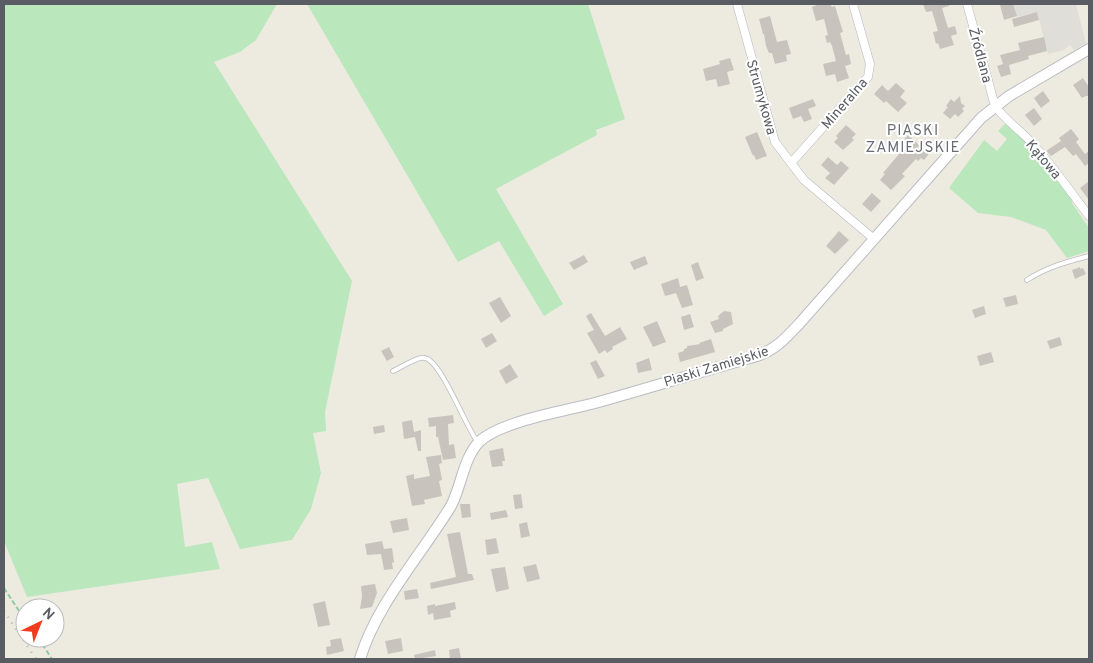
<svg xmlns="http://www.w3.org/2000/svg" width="1093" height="663" font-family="Overpass,sans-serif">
<rect width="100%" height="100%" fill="#edebe0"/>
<!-- industrial -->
<path fill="#e0ded8" d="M 1013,4 L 1076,4 L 1086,43 L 1074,50 L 1070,45 L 1064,50 L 1048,54 L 1037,12 L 1017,17 Z"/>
<!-- green -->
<g fill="#bae7bc">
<path d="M 4,4 L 277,4 L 256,40 L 240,52 L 214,62 L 352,281 L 325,412 L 326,431 L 313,433 L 321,473 L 311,509 L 292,540 L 240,549 L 208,478 L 177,484 L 185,547 L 212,542 L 220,569 L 27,597 L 4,541 Z"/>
<path d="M 307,4 L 588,4 L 625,119 L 596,130 L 597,135 L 496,189 L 563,304 L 544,316 L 499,241 L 458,262 Z"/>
<path d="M 1006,123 L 1028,143 L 1073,198 L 1072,203 L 1089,228 L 1089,251 L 1067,258 L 1046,230 L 1011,217 L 978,213 L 949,188 L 984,140 L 997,151 L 1007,139 L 998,131 Z"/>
</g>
<!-- building -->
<g fill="#c8c4bd">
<path d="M 817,4 L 830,4 L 832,7 L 835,6 L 843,32 L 840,33 L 846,55 L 849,54 L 851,64 L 845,66 L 849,78 L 837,82 L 835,74 L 826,76 L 823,64 L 836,61 L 832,46 L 830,42 L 827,43 L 825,36 L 828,35 L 824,19 L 816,21 L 812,7 L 817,5 Z"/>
<path d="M 923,4 L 949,4 L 949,6 L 942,8 L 948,28 L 955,26 L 957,34 L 951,36 L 954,45 L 940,49 L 938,43 L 936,44 L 933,32 L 938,31 L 932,11 L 926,12 Z"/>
<path d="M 1004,4 L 1013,4 L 1017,16 L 1004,20 L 1000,5 Z"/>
<path d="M 1037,12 L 1039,20 L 1014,27 L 1012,19 Z"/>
<path d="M 770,16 L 777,42 L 787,40 L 791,54 L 786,55 L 787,61 L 775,64 L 772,53 L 769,53 L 766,46 L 764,34 L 763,34 L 759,19 Z"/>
<path d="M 1044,37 L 1047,51 L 1028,56 L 1029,59 L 1009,65 L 1011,74 L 1001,77 L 997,66 L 1003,64 L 1000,55 L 1020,50 L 1018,43 Z"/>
<path d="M 730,58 L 734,70 L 727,72 L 730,84 L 718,87 L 716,79 L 706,81 L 703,69 L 720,64 L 719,61 Z"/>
<path d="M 1083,78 L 1089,87 L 1089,96 L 1086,96 L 1082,98 L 1073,85 Z"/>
<path d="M 896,83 L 905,91 L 900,97 L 907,103 L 898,112 L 886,101 L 884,103 L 874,94 L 882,85 L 888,91 Z"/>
<path d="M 1043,91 L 1050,101 L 1041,108 L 1034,98 Z"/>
<path d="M 960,96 L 961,103 L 965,106 L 962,109 L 964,111 L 958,117 L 955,114 L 950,119 L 943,113 L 948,107 L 946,106 L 951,99 L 954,102 Z"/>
<path d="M 813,99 L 816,106 L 808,109 L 812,119 L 804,122 L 801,116 L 793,119 L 789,108 Z"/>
<path d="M 1034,108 L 1042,119 L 1034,126 L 1025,115 Z"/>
<path d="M 846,125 L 856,134 L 852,138 L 854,140 L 843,150 L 834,142 L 838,138 L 836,136 Z"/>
<path d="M 1071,129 L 1079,139 L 1076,142 L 1085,154 L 1089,151 L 1089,163 L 1085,166 L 1076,154 L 1073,156 L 1065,147 L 1051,156 L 1046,151 L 1061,141 L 1059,138 Z"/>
<path d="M 757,132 L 767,156 L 756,160 L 754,155 L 753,156 L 745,137 Z"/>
<path d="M 908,135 L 929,154 L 924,160 L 921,158 L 918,161 L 916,159 L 902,174 L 905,176 L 891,190 L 880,180 L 885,174 L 883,173 L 904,148 L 900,144 Z"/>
<path d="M 828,157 L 837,165 L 841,161 L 849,168 L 834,185 L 825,178 L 830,173 L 821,165 Z"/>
<path d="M 1089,181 L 1089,200 L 1080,188 Z"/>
<path d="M 872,193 L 881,201 L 871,212 L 862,204 Z"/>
<path d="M 839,231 L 849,240 L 835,254 L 826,246 Z"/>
<path d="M 584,255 L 588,262 L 574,270 L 569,263 Z"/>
<path d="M 645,256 L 648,264 L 634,270 L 630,262 Z"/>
<path d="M 698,262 L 704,278 L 696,281 L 691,265 Z"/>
<path d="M 1080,267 L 1080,269 L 1083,268 L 1086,274 L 1075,279 L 1072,270 Z"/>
<path d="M 678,278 L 680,287 L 687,285 L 693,305 L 682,308 L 676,293 L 665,296 L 661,284 Z"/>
<path d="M 1016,295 L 1018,304 L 1006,307 L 1003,298 Z"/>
<path d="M 500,297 L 511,316 L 501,323 L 489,303 Z"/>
<path d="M 984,306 L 986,314 L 975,318 L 972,310 Z"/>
<path d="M 724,311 L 731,312 L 733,324 L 723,329 L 723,331 L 715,333 L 710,322 L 719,319 L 718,316 Z"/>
<path d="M 591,313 L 605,336 L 620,327 L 627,339 L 612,347 L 613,349 L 607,353 L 605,350 L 599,354 L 587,333 L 594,330 L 586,316 Z"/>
<path d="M 690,314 L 694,327 L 684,330 L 681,317 Z"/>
<path d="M 657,321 L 666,342 L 653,347 L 643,327 Z"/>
<path d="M 492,333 L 497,341 L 486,348 L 481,339 Z"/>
<path d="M 1060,337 L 1062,345 L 1050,349 L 1047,341 Z"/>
<path d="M 711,339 L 715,352 L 680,362 L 678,353 L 684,351 L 684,349 L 687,348 L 687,346 L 700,344 L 699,343 Z"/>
<path d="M 389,347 L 394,357 L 387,361 L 381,351 Z"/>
<path d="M 991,352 L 994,362 L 980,366 L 977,356 Z"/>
<path d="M 649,358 L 652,370 L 638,373 L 636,363 Z"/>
<path d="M 596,360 L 605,376 L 598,379 L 590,363 Z"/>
<path d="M 510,364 L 518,377 L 506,384 L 499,371 Z"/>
<path d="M 453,415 L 454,423 L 448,424 L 449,445 L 454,444 L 456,458 L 443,460 L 438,437 L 436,437 L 436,426 L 429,427 L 428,418 Z"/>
<path d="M 412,420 L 414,432 L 421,430 L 421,451 L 418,451 L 415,437 L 404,439 L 402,422 Z"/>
<path d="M 384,425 L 385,432 L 374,434 L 373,427 Z"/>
<path d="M 503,448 L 505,461 L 502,461 L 503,466 L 492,467 L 489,451 Z"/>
<path d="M 441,455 L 442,463 L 439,464 L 442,480 L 439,481 L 442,496 L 424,500 L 425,504 L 412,506 L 406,476 L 414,474 L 414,479 L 430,476 L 426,457 Z"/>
<path d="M 521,494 L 523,508 L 515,509 L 513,495 Z"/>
<path d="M 460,504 L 470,504 L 471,517 L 462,518 Z"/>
<path d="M 506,510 L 508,517 L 491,520 L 490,513 Z"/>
<path d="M 407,518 L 409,530 L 393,533 L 390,521 Z"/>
<path d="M 527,522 L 530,536 L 521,538 L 519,524 Z"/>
<path d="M 460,532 L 468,574 L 472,574 L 474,580 L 431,589 L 430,583 L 456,577 L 447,534 Z"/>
<path d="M 496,538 L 499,553 L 487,555 L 485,540 Z"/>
<path d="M 382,541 L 384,549 L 392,548 L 394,562 L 392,563 L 393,569 L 384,570 L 381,554 L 367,555 L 365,544 Z"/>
<path d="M 536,564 L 540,579 L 527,582 L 523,567 Z"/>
<path d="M 505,567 L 509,589 L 496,592 L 491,569 Z"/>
<path d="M 375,584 L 377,593 L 372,607 L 360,609 L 362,596 L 361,586 Z"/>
<path d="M 417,589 L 419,598 L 405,600 L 404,591 Z"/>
<path d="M 325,601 L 330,625 L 318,627 L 313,604 Z"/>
<path d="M 455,602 L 456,609 L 450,611 L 451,617 L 434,620 L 433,613 L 428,615 L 427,606 L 435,604 L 435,606 Z"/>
<path d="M 341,638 L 344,651 L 327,655 L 326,647 L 331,646 L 330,640 Z"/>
<path d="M 401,638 L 403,651 L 388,654 L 385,641 Z"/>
<path d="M 459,648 L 461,659 L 450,659 L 449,650 Z"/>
<path d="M 435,650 L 436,656 L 415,659 L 414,655 Z"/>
</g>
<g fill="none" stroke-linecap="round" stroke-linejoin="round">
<defs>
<g id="lane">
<path d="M 1027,280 C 1047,267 1066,262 1089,256"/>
<path d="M 393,371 C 400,368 418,356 425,358 C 441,361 465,425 477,441"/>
</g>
<g id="street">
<path d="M 737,4 L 775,142 L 804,180 L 874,239"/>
<path d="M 967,4 L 995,106 C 1005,120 1019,129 1031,142 C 1052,165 1070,191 1089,216"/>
<path d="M 791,163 L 868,77 L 870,64 L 853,4"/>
</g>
<path id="secondary" d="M 360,659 C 376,605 421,555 451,506 C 462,485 463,458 480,441 C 502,421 565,411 595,403 C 649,388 703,371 757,356 C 775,350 786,338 799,324 L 981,118 L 1009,96 L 1089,49"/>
</defs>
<!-- lane casing -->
<use href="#lane" stroke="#b8bac0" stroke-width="5.5"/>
<!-- street casing -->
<use href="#street" stroke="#b8bac0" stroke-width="9"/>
<!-- secondary casing -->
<use href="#secondary" stroke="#b9bcc3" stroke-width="12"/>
<!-- path -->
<g stroke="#93c8a4" stroke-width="2" stroke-dasharray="5 2.5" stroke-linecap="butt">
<path d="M 4,588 L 25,620"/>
<path d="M 38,638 L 52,659"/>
</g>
<!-- lane -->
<use href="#lane" stroke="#fff" stroke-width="4"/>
<!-- street -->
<use href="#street" stroke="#fff" stroke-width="8"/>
<!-- secondary -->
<use href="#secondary" stroke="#fff" stroke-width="10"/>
<!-- rail -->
<path stroke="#b4b5b5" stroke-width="2.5" stroke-dasharray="1 6" stroke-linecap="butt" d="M 4,611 L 36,659"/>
</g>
<g text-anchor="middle" stroke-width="4" stroke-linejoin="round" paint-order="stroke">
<!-- street labels -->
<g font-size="14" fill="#595c62" stroke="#fff">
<text transform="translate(981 55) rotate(75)" y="5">Źródlana</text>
<text transform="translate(762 97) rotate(74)" y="5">Strumykowa</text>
<text transform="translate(844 103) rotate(-49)" y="5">Mineralna</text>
<text transform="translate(1044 159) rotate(50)" y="5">Kątowa</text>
<text transform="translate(716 366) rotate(-17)" y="5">Piaski Zamiejskie</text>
</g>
<!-- neighbourhood labels -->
<g font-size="15" letter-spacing="1" fill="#6a6e74" stroke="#fff">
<text x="913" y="135">PIASKI<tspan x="913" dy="17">ZAMIEJSKIE</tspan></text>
</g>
</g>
<!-- border -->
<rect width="1093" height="663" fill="none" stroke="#595c62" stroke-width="10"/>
<!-- north arrow -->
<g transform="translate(40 623) rotate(43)"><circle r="24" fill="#ffffff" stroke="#bdbec0"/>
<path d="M0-4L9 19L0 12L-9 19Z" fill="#f33b20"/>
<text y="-8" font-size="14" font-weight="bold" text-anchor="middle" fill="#595c62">N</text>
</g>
</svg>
